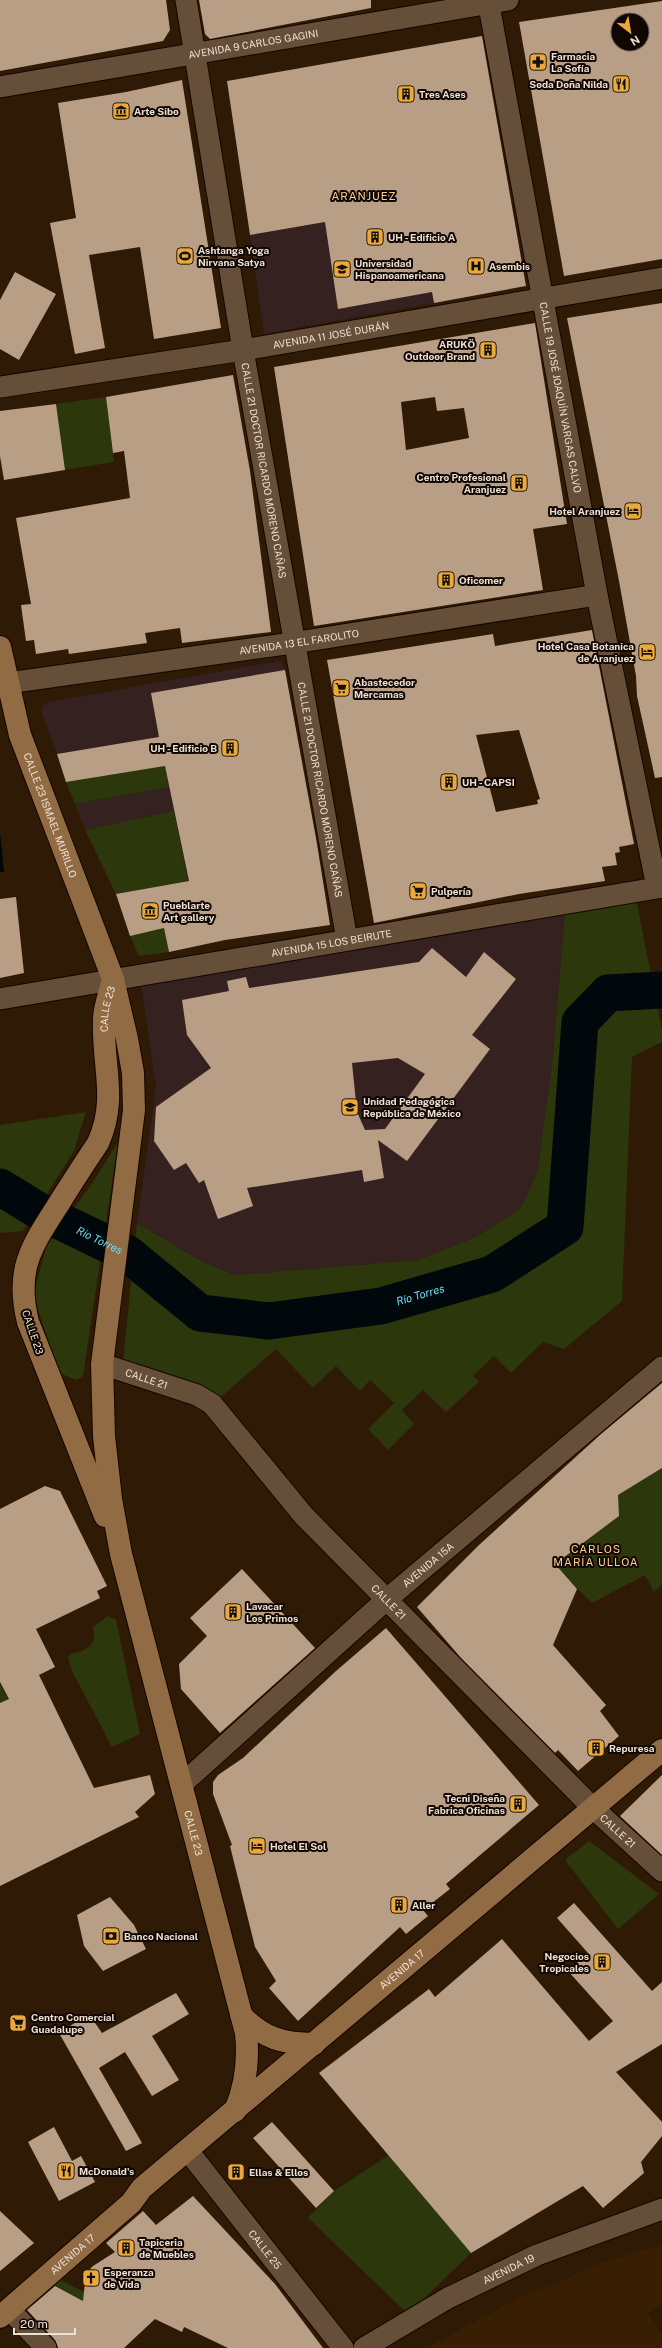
<svg xmlns="http://www.w3.org/2000/svg" width="662" height="2348" font-family="'Public Sans',sans-serif">
<rect width="100%" height="100%" fill="#2f1a05"/>
<!-- built -->
<path fill="#381e02" d="M 662,2245 L 662,2304 L 648,2313 L 662,2335 L 662,2348 L 426,2348 L 517,2299 L 604,2262 Z"/>
<!-- education -->
<g fill="#342120">
<path d="M 415,174 L 434,303 L 264,334 L 250,235 L 334,221 Z"/>
<path d="M 279,661 L 282,662 L 285,670 L 301,759 L 235,816 L 177,828 L 174,811 L 85,830 L 75,804 L 169,787 L 159,738 L 57,754 L 41,710 L 42,706 L 49,702 Z"/>
<path d="M 565,913 L 552,1066 L 537,1173 L 520,1209 L 476,1237 L 418,1260 L 235,1275 L 201,1261 L 137,1223 L 156,1087 L 141,984 Z"/>
</g>
<!-- green -->
<g fill="#2c370c">
<path d="M 106,397 L 114,462 L 65,470 L 56,404 Z"/>
<path d="M 165,766 L 169,787 L 75,804 L 66,782 Z"/>
<path d="M 174,811 L 188,881 L 116,894 L 85,830 Z"/>
<path d="M 636,899 L 662,1030 L 662,1042 L 632,1057 L 622,1301 L 564,1349 L 543,1342 L 511,1373 L 494,1356 L 473,1376 L 479,1382 L 446,1412 L 423,1390 L 402,1410 L 414,1424 L 388,1450 L 368,1429 L 394,1403 L 370,1380 L 360,1391 L 336,1366 L 313,1388 L 276,1349 L 222,1396 L 130,1367 L 123,1361 L 137,1223 L 201,1261 L 235,1275 L 418,1260 L 476,1237 L 520,1209 L 537,1173 L 552,1066 L 565,913 Z"/>
<path d="M 164,928 L 169,952 L 139,956 L 130,936 Z"/>
<path d="M 86,1112 L 74,1151 L 23,1231 L 0,1233 L 0,1125 Z"/>
<path d="M 118,1142 L 83,1376 L 77,1380 L 59,1373 L 33,1295 L 47,1245 L 93,1182 Z"/>
<path d="M 662,1468 L 662,1584 L 654,1592 L 645,1575 L 592,1603 L 553,1565 L 618,1495 Z"/>
<path d="M 108,1616 L 116,1620 L 140,1734 L 112,1747 L 73,1673 L 68,1658 L 70,1654 C 86,1651 98,1645 93,1627 Z"/>
<path d="M 0,1684 L 8,1699 L 0,1703 Z"/>
<path d="M 589,1841 L 659,1894 L 618,1929 L 565,1860 Z"/>
<path d="M 389,2155 L 471,2253 L 408,2314 L 308,2218 L 334,2191 Z"/>
<path d="M 59,2279 L 133,2317 L 123,2322 L 52,2284 Z"/>
</g>
<!-- water -->
<path fill="#00080b" d="M 0,832 L 4,872 L 0,872 Z"/>
<g fill="none" stroke-linecap="round" stroke-linejoin="round">
<!-- river -->
<path stroke="#00080b" stroke-width="37" id="s1" d="M 0,1187 L 39,1211 L 128,1254 L 200,1313 L 269,1321 L 381,1306 L 492,1274 L 565,1227 L 580,1022 L 608,993 L 662,990"/>
</g>
<!-- building -->
<g fill="#b99e86" fill-rule="evenodd">
<path d="M 0,0 L 166,0 L 170,30 L 163,41 L 0,71 Z"/>
<path d="M 199,0 L 371,0 L 371,8 L 210,39 L 205,34 Z"/>
<path d="M 662,1 L 662,259 L 564,276 L 519,22 ZM 618,20 L 642,20 L 642,44 L 618,44 Z"/>
<path d="M 482,36 L 526,286 L 434,303 L 432,292 L 338,309 L 325,222 L 250,235 L 227,81 Z"/>
<path d="M 182,80 L 221,328 L 154,339 L 140,247 L 89,255 L 105,348 L 75,354 L 50,223 L 76,218 L 58,103 L 126,92 Z"/>
<path d="M 15,272 L 56,294 L 19,360 L 0,349 L 0,300 Z"/>
<path d="M 662,303 L 662,777 L 655,778 L 637,696 L 636,676 L 619,581 L 567,318 Z"/>
<path d="M 535,323 L 567,524 L 533,529 L 543,590 L 314,626 L 274,367 ZM 435,397 L 437,411 L 464,408 L 469,438 L 406,450 L 401,402 Z"/>
<path d="M 233,375 L 250,471 L 271,632 L 182,643 L 180,628 L 145,633 L 147,643 L 69,654 L 68,649 L 36,654 L 34,640 L 26,641 L 21,605 L 31,604 L 16,518 L 130,498 L 124,451 L 113,453 L 106,397 Z"/>
<path d="M 56,404 L 65,470 L 4,480 L 0,456 L 0,411 Z"/>
<path d="M 592,630 L 634,844 L 619,847 L 620,852 L 615,853 L 617,865 L 602,867 L 605,881 L 519,894 L 374,923 L 327,660 L 493,634 L 495,646 ZM 519,730 L 540,799 L 537,800 L 538,804 L 496,812 L 476,735 Z"/>
<path d="M 285,670 L 316,838 L 330,925 L 225,940 L 169,952 L 164,928 L 130,936 L 116,894 L 189,881 L 165,766 L 66,782 L 57,754 L 159,737 L 151,693 Z"/>
<path d="M 16,897 L 24,973 L 0,978 L 0,899 Z"/>
<path d="M 432,948 L 466,977 L 484,952 L 516,979 L 472,1035 L 490,1049 L 407,1161 L 378,1140 L 384,1178 L 364,1182 L 362,1170 L 247,1188 L 253,1206 L 218,1219 L 204,1180 L 199,1183 L 186,1163 L 174,1170 L 154,1141 L 156,1107 L 211,1068 L 187,1035 L 182,1000 L 229,991 L 227,981 L 246,977 L 249,988 L 419,962 ZM 398,1058 L 425,1074 L 385,1129 L 365,1130 L 357,1112 L 352,1063 Z"/>
<path d="M 662,1383 L 662,1468 L 618,1495 L 619,1516 L 555,1564 L 577,1589 L 553,1645 L 606,1705 L 600,1711 L 619,1736 L 578,1771 L 558,1750 L 555,1753 L 461,1658 L 417,1607 L 479,1545 L 601,1434 Z"/>
<path d="M 45,1486 L 60,1491 L 107,1586 L 97,1591 L 100,1598 L 36,1629 L 55,1667 L 39,1675 L 94,1788 L 150,1775 L 155,1794 L 135,1812 L 139,1817 L 0,1886 L 0,1703 L 9,1699 L 0,1682 L 0,1509 Z"/>
<path d="M 242,1569 L 315,1648 L 220,1733 L 181,1689 L 179,1664 L 207,1636 L 190,1618 Z"/>
<path d="M 386,1628 L 539,1805 L 446,1884 L 450,1889 L 423,1910 L 428,1916 L 406,1934 L 400,1927 L 298,2021 L 269,1988 L 276,1981 L 255,1947 L 230,1846 L 232,1845 L 213,1794 L 213,1782 L 218,1775 L 243,1758 L 336,1671 Z"/>
<path d="M 662,1775 L 662,1855 L 620,1816 Z"/>
<path d="M 110,1897 L 134,1925 L 146,1949 L 103,1971 L 84,1946 L 77,1915 Z"/>
<path d="M 574,1903 L 652,1991 L 662,1982 L 662,2044 L 616,2072 L 662,2122 L 662,2136 L 641,2162 L 644,2173 L 603,2208 L 583,2186 L 471,2253 L 319,2073 L 429,1989 L 435,1997 L 502,1939 L 589,2041 L 613,2021 L 568,1971 L 588,1953 L 557,1918 Z"/>
<path d="M 176,1993 L 189,2014 L 152,2036 L 179,2080 L 152,2096 L 125,2052 L 99,2068 L 142,2143 L 126,2151 L 59,2033 L 89,2014 L 102,2033 Z"/>
<path d="M 272,2122 L 334,2191 L 316,2208 L 253,2138 Z"/>
<path d="M 54,2127 L 72,2161 L 81,2156 L 95,2182 L 59,2201 L 28,2142 Z"/>
<path d="M 193,2196 L 275,2284 L 323,2348 L 228,2348 L 184,2327 L 182,2332 L 155,2319 L 124,2348 L 58,2348 L 55,2340 L 27,2310 L 55,2286 L 83,2301 L 86,2273 L 93,2266 L 115,2252 L 106,2243 L 143,2211 L 156,2225 Z"/>
<path d="M 0,2211 L 34,2243 L 0,2271 Z"/>
</g>
<g fill="none" stroke-linecap="round" stroke-linejoin="round">
<defs>
<g id="minor">
<path id="s2" d="M 186,0 L 243,350 L 347,940"/>
<path id="s3" d="M 488,0 L 597,595 L 657,887"/>
<path id="s4" d="M 0,87 L 508,0"/>
<path id="s5" d="M 0,387 L 243,350 L 662,278"/>
<path id="s6" d="M 0,684 L 293,643 L 597,595"/>
<path id="s7" d="M 0,999 L 662,887"/>
<path id="s8" d="M 102,1364 L 197,1395 L 212,1404 L 304,1516 L 593,1808 L 662,1871"/>
<path id="s9" d="M 181,1785 L 386,1600 L 662,1367"/>
<path id="s10" d="M 188,2151 L 343,2348"/>
<path d="M 9,2309 L 46,2348"/>
<path id="s11" d="M 364,2348 L 448,2298 L 537,2255 L 662,2209"/>
</g>
<g id="major">
<path id="s12" d="M 0,647 L 20,735 L 113,979 L 127,1039 L 133,1073 L 134,1110 L 102,1364 L 104,1436 L 111,1499 L 121,1554 L 246,2033 C 249,2061 246,2085 235,2111"/>
<path id="s13" d="M 105,1516 L 28,1322 C 15,1270 31,1247 58,1205 C 71,1184 84,1164 98,1143 C 118,1099 102,1065 104,1019 C 104,1008 109,995 112,984"/>
<path d="M 241,2015 C 262,2038 284,2044 314,2044"/>
<path id="s14" d="M 0,2317 L 131,2203 L 142,2188 L 662,1750"/>
</g>
</defs>
<!-- minor casing -->
<use href="#minor" stroke="#160500" stroke-width="23"/>
<!-- major casing -->
<use href="#major" stroke="#160500" stroke-width="24"/>
<!-- minor -->
<use href="#minor" stroke="#664f39" stroke-width="21"/>
<!-- major -->
<use href="#major" stroke="#916b43" stroke-width="22"/>
</g>
<!-- icons -->
<defs>
<symbol id="pharmacy-square" viewBox="-11 -11 22 22"><rect x="-9" y="-9" width="18" height="18" rx="4" fill="#eda83b" stroke="#100702"/><path d="M-2-6h4v4h4v4h-4v4h-4v-4h-4v-4h4Z" fill="#111"/></symbol>
<symbol id="restaurant-square" viewBox="-11 -11 22 22"><rect x="-9" y="-9" width="18" height="18" rx="4" fill="#eda83b" stroke="#100702"/><path d="M-5-6h1v4h1v-4h1v4h1v-4h1v5L-1.5 .5V6h-2V.5L-5-1ZM5-6V6H3V1.5H1.5Q1.5-4 5-6Z" fill="#111"/></symbol>
<symbol id="building-square" viewBox="-11 -11 22 22"><rect x="-9" y="-9" width="18" height="18" rx="4" fill="#eda83b" stroke="#100702"/><path d="M-4-6H4V6H1V3H-1V6H-4ZM-2.5-4.3h1.7v1.8h-1.7ZM.8-4.3h1.7v1.8H.8ZM-2.5-1h1.7V.8h-1.7ZM.8-1h1.7V.8H.8Z" fill="#111"/></symbol>
<symbol id="museum-square" viewBox="-11 -11 22 22"><rect x="-9" y="-9" width="18" height="18" rx="4" fill="#eda83b" stroke="#100702"/><path d="M0-6L6-3V-2H-6V-3ZM-5-1h2V3h-2ZM-1-1h2V3h-2ZM3-1h2V3H3ZM-6 4H6V6H-6Z" fill="#111"/></symbol>
<symbol id="stadium-square" viewBox="-11 -11 22 22"><rect x="-9" y="-9" width="18" height="18" rx="4" fill="#eda83b" stroke="#100702"/><path d="M0-5a6.5 5 0 1 0 0 10a6.5 5 0 1 0 0-10ZM-3.5-1.8h7v3.6h-7Z" fill="#111"/></symbol>
<symbol id="hospital-square" viewBox="-11 -11 22 22"><rect x="-9" y="-9" width="18" height="18" rx="4" fill="#eda83b" stroke="#100702"/><path d="M-5-5h3v3.5h4V-5h3V5h-3V1.5h-4V5h-3Z" fill="#111"/></symbol>
<symbol id="university-square" viewBox="-11 -11 22 22"><rect x="-9" y="-9" width="18" height="18" rx="4" fill="#eda83b" stroke="#100702"/><path d="M0-5L7-2L0 1L-7-2ZM-4 1L0 2.5L4 1V4Q0 6-4 4Z" fill="#111"/></symbol>
<symbol id="hotel-square" viewBox="-11 -11 22 22"><rect x="-9" y="-9" width="18" height="18" rx="4" fill="#eda83b" stroke="#100702"/><path d="M-6-4.5h1.5V1H6V5H4.5V3h-9V5H-6ZM-4 0a1.8 1.8 0 1 1 3.6 0ZM.5 0V-2.5h3Q6-2.5 6 0Z" fill="#111"/></symbol>
<symbol id="supermarket-square" viewBox="-11 -11 22 22"><rect x="-9" y="-9" width="18" height="18" rx="4" fill="#eda83b" stroke="#100702"/><path d="M-6-5.5h2.5l.6 2H6L4.5 2H-2.5L-4.4-4H-6ZM-1.5 3.2a1.3 1.3 0 1 0 .1 0ZM3 3.2a1.3 1.3 0 1 0 .1 0Z" fill="#111"/></symbol>
<symbol id="school-square" viewBox="-11 -11 22 22"><rect x="-9" y="-9" width="18" height="18" rx="4" fill="#eda83b" stroke="#100702"/><path d="M0-5L7-2L0 1L-7-2ZM-4 1L0 2.5L4 1V4Q0 6-4 4Z" fill="#111"/></symbol>
<symbol id="bank-square" viewBox="-11 -11 22 22"><rect x="-9" y="-9" width="18" height="18" rx="4" fill="#eda83b" stroke="#100702"/><path d="M-6-4H6V4H-6ZM0-2.3a2.3 2.3 0 1 0 0 4.6a2.3 2.3 0 1 0 0-4.6Z" fill="#111"/></symbol>
<symbol id="church-square" viewBox="-11 -11 22 22"><rect x="-9" y="-9" width="18" height="18" rx="4" fill="#eda83b" stroke="#100702"/><path d="M-1.2-6h2.4v3.5h3.3v2.4h-3.3V6h-2.4V-.1h-3.3v-2.4h3.3Z" fill="#111"/></symbol>
</defs>
<g fill-rule="evenodd">
<use href="#pharmacy-square" x="528" y="52" width="20" height="20"/>
<use href="#restaurant-square" x="611" y="74" width="20" height="20"/>
<use href="#building-square" x="396" y="84" width="20" height="20"/>
<use href="#museum-square" x="111" y="101" width="20" height="20"/>
<use href="#building-square" x="365" y="227" width="20" height="20"/>
<use href="#stadium-square" x="175" y="246" width="20" height="20"/>
<use href="#hospital-square" x="466" y="256" width="20" height="20"/>
<use href="#university-square" x="332" y="259" width="20" height="20"/>
<use href="#building-square" x="478" y="340" width="20" height="20"/>
<use href="#building-square" x="509" y="473" width="20" height="20"/>
<use href="#hotel-square" x="623" y="501" width="20" height="20"/>
<use href="#building-square" x="436" y="570" width="20" height="20"/>
<use href="#hotel-square" x="637" y="642" width="20" height="20"/>
<use href="#supermarket-square" x="331" y="678" width="20" height="20"/>
<use href="#building-square" x="220" y="738" width="20" height="20"/>
<use href="#building-square" x="439" y="772" width="20" height="20"/>
<use href="#supermarket-square" x="408" y="881" width="20" height="20"/>
<use href="#museum-square" x="140" y="901" width="20" height="20"/>
<use href="#school-square" x="340" y="1097" width="20" height="20"/>
<use href="#building-square" x="223" y="1602" width="20" height="20"/>
<use href="#building-square" x="586" y="1738" width="20" height="20"/>
<use href="#building-square" x="508" y="1794" width="20" height="20"/>
<use href="#hotel-square" x="247" y="1836" width="20" height="20"/>
<use href="#building-square" x="389" y="1895" width="20" height="20"/>
<use href="#bank-square" x="101" y="1926" width="20" height="20"/>
<use href="#building-square" x="592" y="1952" width="20" height="20"/>
<use href="#supermarket-square" x="8" y="2013" width="20" height="20"/>
<use href="#restaurant-square" x="56" y="2161" width="20" height="20"/>
<use href="#building-square" x="226" y="2162" width="20" height="20"/>
<use href="#building-square" x="116" y="2238" width="20" height="20"/>
<use href="#church-square" x="81" y="2268" width="20" height="20"/>
</g>
<g text-anchor="middle" stroke-width="4" stroke-linejoin="round" paint-order="stroke">
<!-- street labels -->
<g font-size="10" fill="#eee0d3" stroke="#100702">
<text dy="4" stroke="none"><textPath href="#s4" startOffset="257">AVENIDA 9 CARLOS GAGINI</textPath></text>
<text dy="4" stroke="none"><textPath href="#s5" startOffset="335">AVENIDA 11 JOSÉ DURÁN</textPath></text>
<text dy="4" stroke="none"><textPath href="#s3" startOffset="404">CALLE 19 JOSÉ JOAQUÍN VARGAS CALVO</textPath></text>
<text dy="4" stroke="none"><textPath href="#s2" startOffset="477">CALLE 21 DOCTOR RICARDO MORENO CAÑAS</textPath></text>
<text dy="4" stroke="none"><textPath href="#s6" startOffset="302">AVENIDA 13 EL FAROLITO</textPath></text>
<text dy="4" stroke="none"><textPath href="#s2" startOffset="801">CALLE 21 DOCTOR RICARDO MORENO CAÑAS</textPath></text>
<text dy="4" stroke="none"><textPath href="#s12" startOffset="176">CALLE 23 ISMAEL MURILLO</textPath></text>
<text dy="4" stroke="none"><textPath href="#s7" startOffset="336">AVENIDA 15 LOS BEIRUTE</textPath></text>
<text dy="4" stroke="none"><textPath href="#s13" startOffset="544">CALLE 23</textPath></text>
<text transform="translate(33 1332) rotate(71)" y="4">CALLE 23</text>
<text dy="4" stroke="none"><textPath href="#s8" startOffset="47">CALLE 21</textPath></text>
<text dy="4" stroke="none"><textPath href="#s9" startOffset="331">AVENIDA 15A</textPath></text>
<text dy="4" stroke="none"><textPath href="#s8" startOffset="383">CALLE 21</textPath></text>
<text dy="4" stroke="none"><textPath href="#s8" startOffset="707">CALLE 21</textPath></text>
<text dy="4" stroke="none"><textPath href="#s12" startOffset="1220">CALLE 23</textPath></text>
<text dy="4" stroke="none"><textPath href="#s14" startOffset="532">AVENIDA 17</textPath></text>
<text dy="4" stroke="none"><textPath href="#s10" startOffset="125">CALLE 25</textPath></text>
<text dy="4" stroke="none"><textPath href="#s14" startOffset="96">AVENIDA 17</textPath></text>
<text dy="4" stroke="none"><textPath href="#s11" startOffset="165">AVENIDA 19</textPath></text>
</g>
<!-- poi labels -->
<g font-size="10" font-weight="bold" fill="#eee0d3" stroke="#100702" text-anchor="start">
<text x="551" y="60">Farmacia<tspan x="551" dy="12">La Sofía</tspan></text>
<text x="608" y="88" text-anchor="end">Soda Doña Nilda</text>
<text x="419" y="98">Tres Ases</text>
<text x="134" y="115">Arte Sibo</text>
<text x="388" y="241">UH - Edificio A</text>
<text x="198" y="254">Ashtanga Yoga<tspan x="198" dy="12">Nirvana Satya</tspan></text>
<text x="355" y="267">Universidad<tspan x="355" dy="12">Hispanoamericana</tspan></text>
<text x="489" y="270">Asembis</text>
<text x="475" y="348" text-anchor="end">ARUKÖ<tspan x="475" dy="12">Outdoor Brand</tspan></text>
<text x="506" y="481" text-anchor="end">Centro Profesional<tspan x="506" dy="12">Aranjuez</tspan></text>
<text x="620" y="515" text-anchor="end">Hotel Aranjuez</text>
<text x="459" y="584">Oficomer</text>
<text x="634" y="650" text-anchor="end">Hotel Casa Botanica<tspan x="634" dy="12">de Aranjuez</tspan></text>
<text x="354" y="686">Abastecedor<tspan x="354" dy="12">Mercamas</tspan></text>
<text x="217" y="752" text-anchor="end">UH - Edificio B</text>
<text x="462" y="786">UH - CAPSI</text>
<text x="431" y="895">Pulpería</text>
<text x="163" y="909">Pueblarte<tspan x="163" dy="12">Art gallery</tspan></text>
<text x="363" y="1105">Unidad Pedagógica<tspan x="363" dy="12">República de México</tspan></text>
<text x="246" y="1610">Lavacar<tspan x="246" dy="12">Los Primos</tspan></text>
<text x="609" y="1752">Repuresa</text>
<text x="505" y="1802" text-anchor="end">Tecni Diseña<tspan x="505" dy="12">Fabrica Oficinas</tspan></text>
<text x="270" y="1850">Hotel El Sol</text>
<text x="412" y="1909">Aller</text>
<text x="124" y="1940">Banco Nacional</text>
<text x="589" y="1960" text-anchor="end">Negocios<tspan x="589" dy="12">Tropicales</tspan></text>
<text x="31" y="2021">Centro Comercial<tspan x="31" dy="12">Guadalupe</tspan></text>
<text x="79" y="2175">McDonald's</text>
<text x="249" y="2176">Ellas &amp; Ellos</text>
<text x="139" y="2246">Tapiceria<tspan x="139" dy="12">de Muebles</tspan></text>
<text x="104" y="2276">Esperanza<tspan x="104" dy="12">de Vida</tspan></text>
</g>
<!-- neighbourhood labels -->
<g font-size="11" letter-spacing="1" fill="#fece8b" stroke="#100702">
<text x="364" y="200">ARANJUEZ</text>
<text x="596" y="1553">CARLOS<tspan x="596" dy="13">MARÍA ULLOA</tspan></text>
</g>
<!-- water labels -->
<g font-size="11" font-style="italic" fill="#6fdef8" stroke="#100702">
<text dy="4" stroke="none"><textPath href="#s1" startOffset="113">Río Torres</textPath></text>
<text dy="4" stroke="none"><textPath href="#s1" startOffset="461">Río Torres</textPath></text>
</g>
</g>
<!-- north arrow -->
<g transform="translate(630 32) rotate(149)"><circle r="19" fill="#100702" stroke="#695e56"/>
<path d="M0-3L7 15L0 10L-7 15Z" fill="#eda83b"/>
<text y="-6" font-size="11" font-weight="bold" text-anchor="middle" fill="#eee0d3">N</text>
</g>
<!-- scale -->
<path d="M14 2328v6h61v-6" fill="none" stroke="#eee0d3" stroke-width="2"/>
<text x="20" y="2328" font-size="12" fill="#eee0d3" stroke="#100702" stroke-width="3" paint-order="stroke">20 m</text>
</svg>
